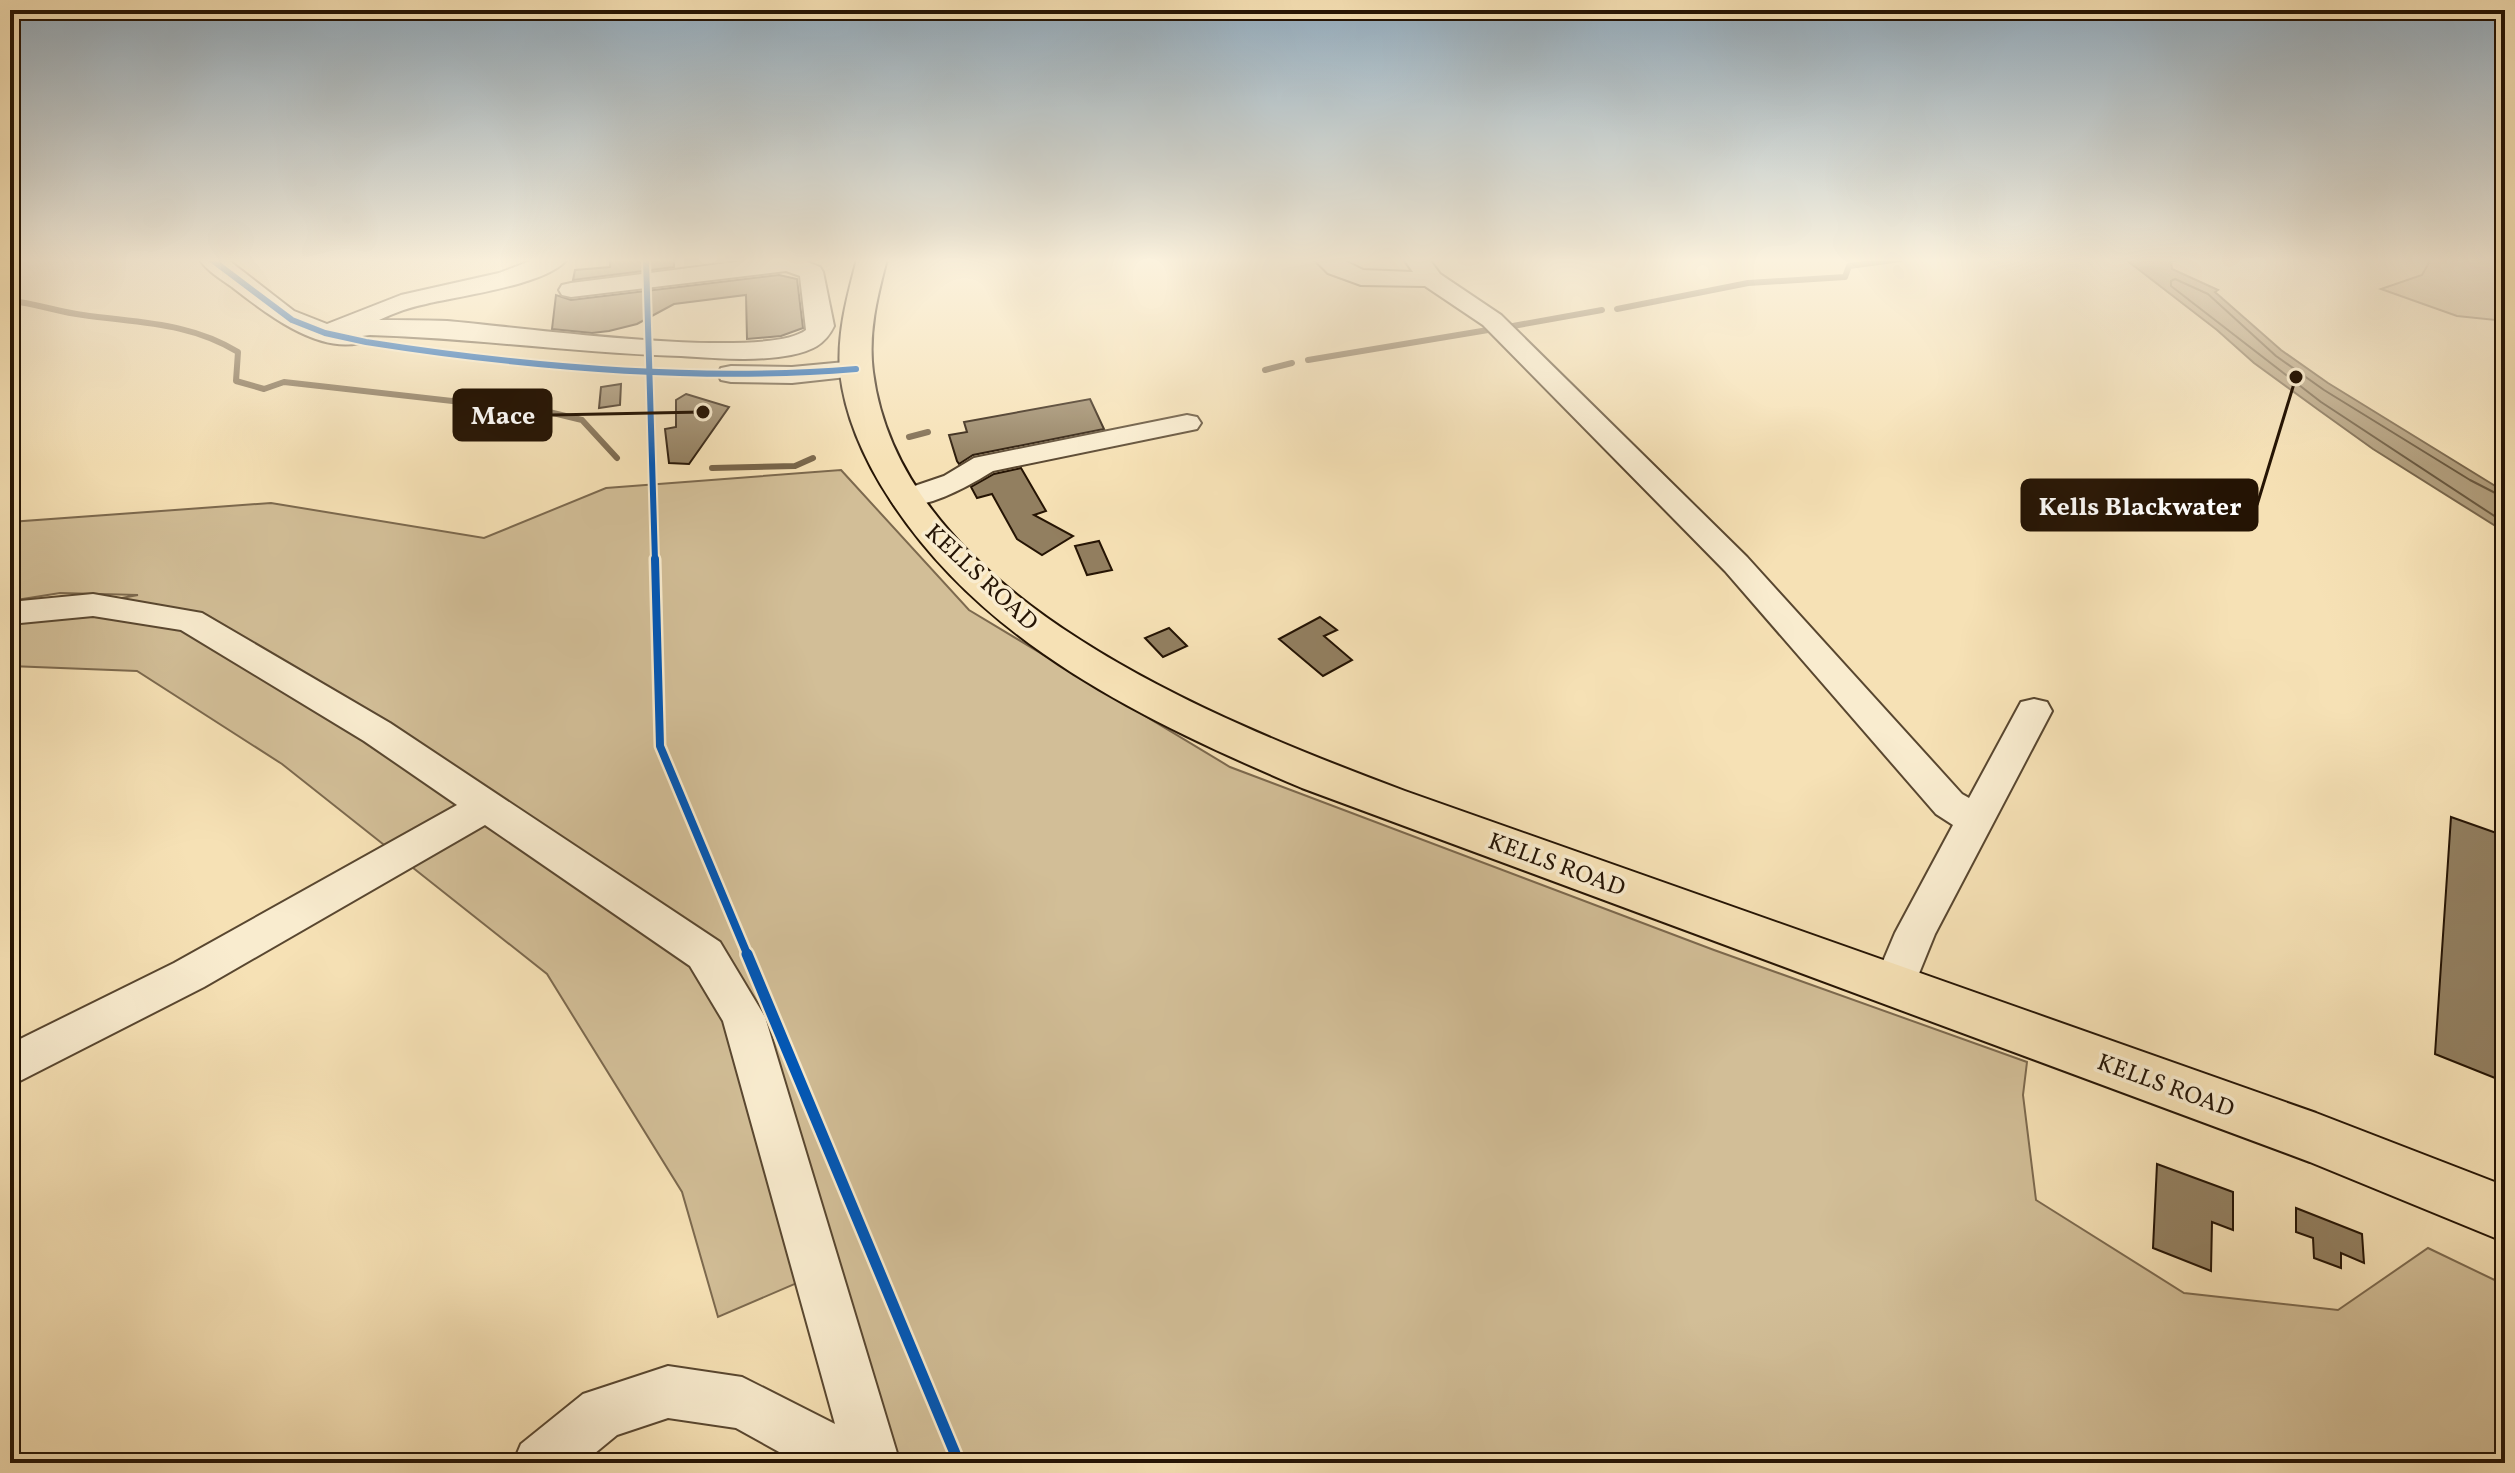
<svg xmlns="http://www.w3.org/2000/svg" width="2515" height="1473" font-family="Vollkorn,serif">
<rect width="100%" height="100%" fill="#f6e1b5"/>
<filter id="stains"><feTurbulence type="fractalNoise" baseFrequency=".0025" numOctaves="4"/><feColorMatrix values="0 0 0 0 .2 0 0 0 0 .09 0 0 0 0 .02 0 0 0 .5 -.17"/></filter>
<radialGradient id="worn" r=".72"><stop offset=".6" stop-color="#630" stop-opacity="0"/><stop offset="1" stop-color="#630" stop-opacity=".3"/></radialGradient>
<!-- green -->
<g fill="#d2be97" stroke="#7c694e" stroke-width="2">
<path d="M 2431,259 L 2505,259 L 2505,321 L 2457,316 L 2381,289 L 2422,275 Z"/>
<path d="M 841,470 L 969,610 L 1230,767 L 1714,950 L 2027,1062 L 2023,1095 L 2036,1200 L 2184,1293 L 2338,1310 L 2428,1248 L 2505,1285 L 2505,1463 L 2119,1463 L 2090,1457 L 2080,1463 L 900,1463 L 813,1276 L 718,1317 L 682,1192 L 547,974 L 282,764 L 137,671 L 10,666 L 10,618 L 138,595 L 60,593 L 10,601 L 10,522 L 271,503 L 484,538 L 606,488 Z"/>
</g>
<!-- water -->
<path fill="#af9b79" stroke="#78654a" stroke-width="2" d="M 2125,259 L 2181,259 L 2171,262 L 2172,269 L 2218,290 L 2215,292 L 2281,350 L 2328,383 L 2505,492 L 2505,532 L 2373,449 L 2320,411 L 2254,363 L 2217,330 Z"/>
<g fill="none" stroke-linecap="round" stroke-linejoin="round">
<!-- shore -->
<path stroke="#6a583e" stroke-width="2" d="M 2505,498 L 2470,480 L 2324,390 L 2276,356 L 2208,294 L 2175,279 L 2171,281 L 2171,286 L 2321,402 L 2505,523"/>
<!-- stream -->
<g stroke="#78654a" stroke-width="6">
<path d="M 10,301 C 35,303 58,312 83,315 C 138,323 189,322 238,352 L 236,381 L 264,389 L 284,382 L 549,412 L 582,420 L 617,458"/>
<path d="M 1617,309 L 1748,283 L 1845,277 L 1849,266 L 1901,259"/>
<path d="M 1513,326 L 1602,310"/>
<path d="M 1308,360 L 1488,330"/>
<path d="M 1265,370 L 1292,363"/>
<path d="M 909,437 L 928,432"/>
<path d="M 712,468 L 795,466 L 813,458"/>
</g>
</g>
<!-- building -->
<g fill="#927f60" stroke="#251404" stroke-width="2">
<path d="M 610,259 L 674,259 L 674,267 L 573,280 L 575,270 L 610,267 Z"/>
<path d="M 779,275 L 797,279 L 803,328 L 781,336 L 747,339 L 746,295 L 674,304 L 637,324 L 609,331 L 592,333 L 552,329 L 556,295 L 571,300 Z"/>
<path d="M 621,384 L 620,405 L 599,408 L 601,387 Z"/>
<path d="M 686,394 L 729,407 L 689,464 L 669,463 L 665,429 L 676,427 L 676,400 Z"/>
<path d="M 1090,399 L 1104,429 L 973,455 L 959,464 L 957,461 L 949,435 L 967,432 L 964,422 Z"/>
<path d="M 1021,468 L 1046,511 L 1034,515 L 1073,536 L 1042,555 L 1017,539 L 992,494 L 977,498 L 971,487 L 994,474 Z"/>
<path d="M 1099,541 L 1112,570 L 1087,575 L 1075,546 Z"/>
<path d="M 1320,617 L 1337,630 L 1324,636 L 1352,660 L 1323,676 L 1279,639 Z"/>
<path d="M 1169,628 L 1187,646 L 1163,657 L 1145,638 Z"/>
<path d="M 2451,817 L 2505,836 L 2505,1082 L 2435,1054 Z"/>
<path d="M 2157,1164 L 2233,1192 L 2233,1230 L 2212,1222 L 2211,1271 L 2153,1248 Z"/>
<path d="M 2296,1208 L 2362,1234 L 2364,1263 L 2341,1253 L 2341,1268 L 2314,1258 L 2313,1238 L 2296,1232 Z"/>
</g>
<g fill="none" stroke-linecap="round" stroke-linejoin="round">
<defs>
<g id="minor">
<path d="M 199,259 L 227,259 L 294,311 L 327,324 L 401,295 L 499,273 L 536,259 L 567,259 C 548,285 458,296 426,304 C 410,307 394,313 379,320 C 402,320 424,320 447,321 C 510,326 765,362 806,330 L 800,276 L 786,271 L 571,297 L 562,295 L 559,290 L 562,285 L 571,283 L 760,259 L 800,259 L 820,267 L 823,272 L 834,326 C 825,345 811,351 791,355 C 755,362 717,358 681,356 C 577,353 474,338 370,335 L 362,336 L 359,343 C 316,353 264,312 232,287 C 221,279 207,271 199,259 Z"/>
<path d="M 1314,259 L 1341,259 L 1363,270 L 1413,272 L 1404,259 L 1429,259 L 1440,274 L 1501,315 L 1747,557 L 1962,794 L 1969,798 L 2021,702 L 2034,699 L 2047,702 L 2052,711 L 1935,934 L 1909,998 L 1894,1003 L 1879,998 L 1873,985 L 1895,933 L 1953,825 L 1936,814 L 1725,571 L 1483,325 L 1425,286 L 1361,285 L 1328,273 Z"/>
<path d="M 856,361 L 865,363 L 869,369 L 865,375 L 792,383 L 731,382 L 721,380 L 718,374 L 721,368 L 731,366 L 792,367 Z"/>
<path d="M 1187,415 L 1197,417 L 1201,423 L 1197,429 L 993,471 C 969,486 923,512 894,505 L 890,499 L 894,493 L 944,476 L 974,458 Z"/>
<path d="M 93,594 L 202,613 L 390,723 L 720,942 L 765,1017 L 900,1463 L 799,1463 L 736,1428 L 668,1418 L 617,1435 L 583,1463 L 513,1463 L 521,1444 L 583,1394 L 668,1366 L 742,1377 L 835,1424 L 723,1021 L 690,966 L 485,825 L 204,987 L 10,1086 L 10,1044 L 174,963 L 457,805 L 364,741 L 181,630 L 93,616 L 10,624 L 10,602 Z"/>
</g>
<path id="major" d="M 857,259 L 887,259 C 877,297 868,333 873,372 C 902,598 1221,722 1405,791 L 2316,1113 L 2505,1186 L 2505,1242 L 2310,1162 L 1302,788 C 1147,722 986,646 891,501 C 866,463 845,418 840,372 C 837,333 847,297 857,259 Z"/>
</defs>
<!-- minor casing -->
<use href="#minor" stroke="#594730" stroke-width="4"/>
<!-- major casing -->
<use href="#major" stroke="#251404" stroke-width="4"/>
<!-- minor -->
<use href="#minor" fill="#f9eccf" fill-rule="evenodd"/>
<!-- major -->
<use href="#major" fill="#f6e1b5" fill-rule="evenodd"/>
<defs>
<g id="cycleway-far2">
<path d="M 211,259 L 292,320 L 325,333 L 366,342 C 525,367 696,382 856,369"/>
<path d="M 646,259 L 655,561"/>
</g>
<path id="cycleway-far1" d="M 655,559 L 660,746 L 748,956"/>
<path id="cycleway" d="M 747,954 L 959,1463"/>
</defs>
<!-- cycleway-far2 casing -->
<use href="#cycleway-far2" stroke="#f9eccf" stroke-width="10"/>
<!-- cycleway-far1 casing -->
<use href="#cycleway-far1" stroke="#f9eccf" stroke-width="13"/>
<!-- cycleway casing -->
<use href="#cycleway" stroke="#f9eccf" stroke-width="16"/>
<!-- cycleway-far2 -->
<use href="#cycleway-far2" stroke="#0057b8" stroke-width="6"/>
<!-- cycleway-far1 -->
<use href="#cycleway-far1" stroke="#0057b8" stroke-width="8"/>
<!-- cycleway -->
<use href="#cycleway" stroke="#0057b8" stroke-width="11"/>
</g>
<!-- sky -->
<linearGradient id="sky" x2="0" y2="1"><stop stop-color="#91aabc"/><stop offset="0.56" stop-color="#fbf2de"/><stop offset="1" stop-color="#fbf2de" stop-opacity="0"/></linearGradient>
<rect width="2515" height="465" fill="url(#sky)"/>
<g text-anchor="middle" stroke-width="7" stroke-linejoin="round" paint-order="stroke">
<!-- street labels -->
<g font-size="24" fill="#251404" stroke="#f9eccf">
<text transform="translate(982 577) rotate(43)" y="8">KELLS ROAD</text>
<text transform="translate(1557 864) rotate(20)" y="8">KELLS ROAD</text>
<text transform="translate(2166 1085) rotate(20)" y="8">KELLS ROAD</text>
</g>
</g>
<!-- callouts -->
<path fill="none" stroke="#251404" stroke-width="3" d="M703 412L551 415M2296 377L2257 505"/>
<g fill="#251404" stroke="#f9eccf" stroke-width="3">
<circle cx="703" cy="412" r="8"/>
<circle cx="2296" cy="377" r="8"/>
</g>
<g fill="#251404" stroke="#251404" stroke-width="3">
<rect x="454" y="390" width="97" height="50" rx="8"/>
<rect x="2022" y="480" width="235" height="50" rx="8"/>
</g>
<g font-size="26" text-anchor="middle" font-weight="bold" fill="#fff">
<text x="503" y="424">Mace</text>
<text x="2140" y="515">Kells Blackwater</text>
</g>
<!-- margin -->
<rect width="2515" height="1473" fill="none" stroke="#f6e1b5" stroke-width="40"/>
<rect x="12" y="12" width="2491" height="1449" fill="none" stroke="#251404" stroke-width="4"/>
<rect x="20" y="20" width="2475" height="1433" fill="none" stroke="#251404" stroke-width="2"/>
<rect width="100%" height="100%" filter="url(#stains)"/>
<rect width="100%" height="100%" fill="url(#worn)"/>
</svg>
